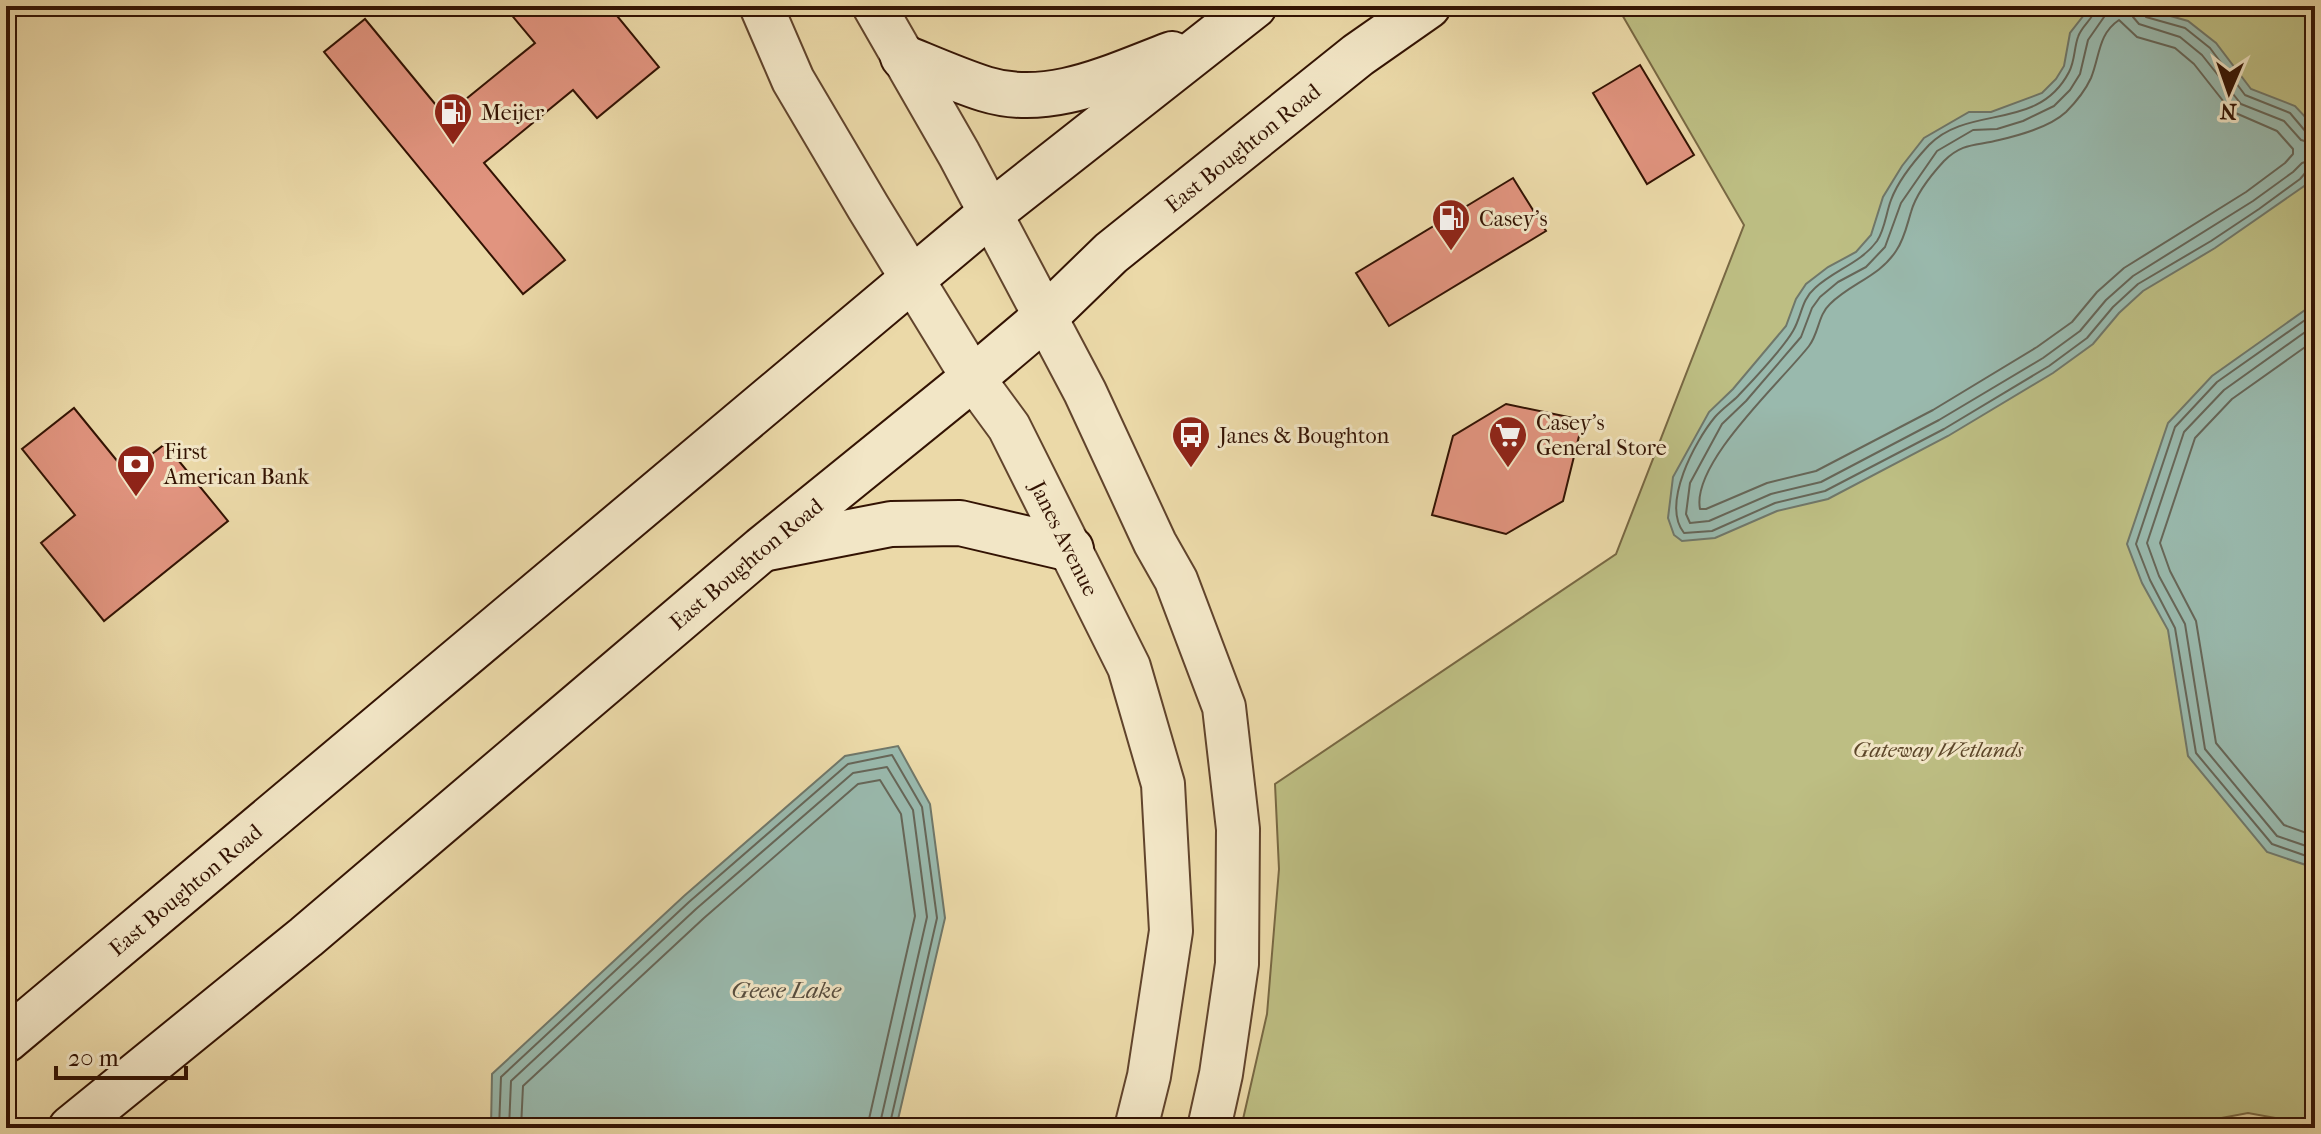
<svg xmlns="http://www.w3.org/2000/svg" width="2321" height="1134" font-family="'IM FELL French Canon',serif">
<rect width="100%" height="100%" fill="#ebd9a8"/>
<filter id="stains"><feTurbulence type="fractalNoise" baseFrequency=".0025" numOctaves="4"/><feColorMatrix values="0 0 0 0 .2 0 0 0 0 .09 0 0 0 0 .02 0 0 0 .5 -.17"/></filter>
<radialGradient id="worn" r=".72"><stop offset=".6" stop-color="#630" stop-opacity="0"/><stop offset="1" stop-color="#630" stop-opacity=".3"/></radialGradient>
<!-- green -->
<path fill="#bdbe83" stroke="#786843" stroke-width="2" d="M 1617,6 L 2315,6 L 2315,1125 L 2248,1113 L 2168,1128 L 1241,1128 L 1267,1014 L 1279,869 L 1275,784 L 1616,554 L 1744,225 Z"/>
<!-- water -->
<g fill="#99b9ad" stroke="#707769" stroke-width="2">
<path d="M 2091,6 L 2139,7 L 2188,21 L 2216,43 L 2251,89 L 2295,106 L 2310,122 L 2315,134 L 2315,173 L 2307,184 L 2215,248 L 2143,291 L 2119,313 L 2093,344 L 2053,373 L 1948,436 L 1828,499 L 1777,511 L 1715,538 L 1682,541 L 1674,535 L 1668,518 L 1673,477 L 1709,412 L 1733,389 L 1786,326 L 1796,299 L 1806,284 L 1828,267 L 1856,252 L 1871,235 L 1883,197 L 1902,166 L 1924,138 L 1969,112 L 1991,112 L 2042,93 L 2056,79 L 2064,66 L 2070,33 Z"/>
<path d="M 2315,303 L 2315,868 L 2267,852 L 2188,756 L 2168,630 L 2142,583 L 2127,544 L 2168,423 L 2212,376 Z"/>
<path d="M 898,746 L 930,804 L 945,918 L 896,1128 L 491,1128 L 492,1074 L 684,896 L 845,756 Z"/>
</g>
<g fill="none" stroke-linecap="round" stroke-linejoin="round">
<!-- shore -->
<g stroke="#666658" stroke-width="2">
<path d="M 2096,6 C 2095,18 2082,25 2078,37 C 2074,48 2075,61 2069,72 C 2038,132 1969,104 1929,145 C 1915,160 1898,181 1891,200 C 1886,213 1885,229 1877,241 C 1861,263 1834,270 1815,288 C 1801,300 1802,316 1793,331 C 1782,350 1753,380 1738,396 C 1731,403 1722,409 1715,417 C 1695,441 1661,504 1684,533 L 1712,531 L 1775,503 L 1825,491 L 1944,429 L 2049,366 L 2087,338 L 2113,307 L 2138,284 L 2211,241 L 2259,209 L 2300,179 L 2307,171 L 2315,169"/>
<path d="M 2106,6 L 2104,17 L 2088,40 L 2080,74 L 2070,90 L 2054,106 L 2023,121 L 1997,129 L 1973,130 L 1937,151 L 1901,203 L 1885,247 L 1866,267 L 1838,282 L 1820,297 L 1812,308 L 1801,337 L 1746,401 L 1722,424 L 1690,483 L 1686,514 L 1690,523 L 1709,521 L 1771,494 L 1821,482 L 1939,420 L 2043,358 L 2080,331 L 2106,300 L 2133,276 L 2253,201 L 2293,172 L 2302,163 L 2315,159"/>
<path d="M 2131,6 L 2133,17 L 2139,24 L 2180,37 L 2202,55 L 2241,104 L 2284,121 L 2301,140 L 2315,144"/>
<path d="M 2141,6 L 2146,17 L 2185,28 L 2210,48 L 2245,95 L 2290,113 L 2306,132 L 2315,134"/>
<path d="M 2119,20 L 2137,37 L 2175,48 L 2194,64 L 2231,111 L 2277,131 L 2293,149 L 2293,154 L 2285,163 L 2246,192 L 2124,268 L 2097,292 L 2072,322 L 2037,347 L 1933,410 L 1816,471 L 1767,483 L 1706,509 L 1700,509 C 1691,463 1781,382 1809,346 C 1819,333 1818,315 1830,304 C 1851,283 1879,277 1896,251 C 1904,240 1907,225 1911,212 C 1916,194 1932,174 1944,161 C 1963,142 1977,146 1999,140 C 2021,135 2050,127 2066,112 C 2076,102 2085,91 2091,78 C 2100,56 2098,34 2119,20 Z"/>
<path d="M 2315,313 L 2217,382 L 2175,427 L 2136,544 L 2150,580 L 2175,628 L 2196,753 L 2272,844 L 2315,859"/>
<path d="M 2315,325 L 2224,390 L 2184,432 L 2147,543 L 2159,576 L 2185,624 L 2205,749 L 2277,836 L 2315,849"/>
<path d="M 2315,340 L 2232,399 L 2195,438 L 2160,543 L 2170,571 L 2196,621 L 2216,743 L 2284,825 L 2315,836"/>
<path d="M 499,1128 L 501,1077 L 689,902 L 848,764 L 892,755 L 922,807 L 937,918 L 889,1128"/>
<path d="M 509,1128 L 511,1081 L 696,909 L 853,773 L 887,767 L 913,810 L 927,917 L 879,1128"/>
<path d="M 521,1128 L 523,1086 L 704,918 L 858,784 L 880,780 L 901,814 L 915,916 L 867,1128"/>
</g>
</g>
<!-- building -->
<g fill="#e1947f" stroke="#331303" stroke-width="2">
<path d="M 504,6 L 609,6 L 659,67 L 597,118 L 573,90 L 484,163 L 565,260 L 523,294 L 324,52 L 365,19 L 445,116 L 535,43 Z"/>
<path d="M 1640,65 L 1694,155 L 1647,184 L 1593,93 Z"/>
<path d="M 1513,178 L 1546,231 L 1389,326 L 1356,273 Z"/>
<path d="M 1506,404 L 1583,420 L 1563,501 L 1506,534 L 1432,515 L 1453,436 Z"/>
<path d="M 74,408 L 127,473 L 165,444 L 228,521 L 104,621 L 41,543 L 75,515 L 22,449 Z"/>
</g>
<g fill="none" stroke-linecap="round" stroke-linejoin="round">
<defs>
<g id="tertiary">
<path id="s1" d="M 761,6 L 793,80 L 868,207 L 973,378 L 1009,427 L 1129,667 L 1163,784 L 1171,931 L 1149,1076 L 1136,1128"/>
<path d="M 874,6 L 959,154 L 1085,392 L 1155,543 L 1176,580 L 1224,707 L 1238,829 L 1237,964 L 1221,1074 L 1209,1128"/>
</g>
<g id="secondary">
<path d="M 903,57 C 930,68 957,80 985,89 C 1049,109 1113,76 1172,54"/>
<path d="M 768,548 L 891,524 L 960,523 L 1071,549"/>
<path id="s2" d="M 6,1040 L 991,213 L 1254,6"/>
<path id="s3" d="M 71,1128 L 306,937 L 762,549 L 973,378 L 1044,318 L 1111,253 L 1358,55 L 1428,6"/>
</g>
</defs>
<!-- tertiary casing -->
<use href="#tertiary" stroke="#61442c" stroke-width="46"/>
<!-- secondary casing -->
<use href="#secondary" stroke="#331303" stroke-width="48"/>
<!-- tertiary -->
<use href="#tertiary" stroke="#f2e6c6" stroke-width="42"/>
<!-- secondary -->
<use href="#secondary" stroke="#f2e6c6" stroke-width="44"/>
</g>
<!-- icons -->
<defs>
<symbol id="fuel-pin" viewBox="-11 -11 22 30"><path d="M0 17L-7.5 6A9.5 9.5 0 1 1 7.5 6Z" fill="#8f2418" stroke="#f2e6c6"/><path d="M-5.5-6h7V0h2V4h1.3V-2.5L3-4.5l.8-.8L6-3V5H2.5V1h-1V6h-7ZM-4.2-4.7v3.2H.2V-4.7Z" fill="#fff"/></symbol>
<symbol id="bus-pin" viewBox="-11 -11 22 30"><path d="M0 17L-7.5 6A9.5 9.5 0 1 1 7.5 6Z" fill="#8f2418" stroke="#f2e6c6"/><path d="M-5-6H5V4H4V6H2V4H-2V6H-4V4H-5ZM-3.5-4V0h7V-4ZM-3.5 1.2v1.5H-2V1.2ZM2 1.2v1.5H3.5V1.2Z" fill="#fff"/></symbol>
<symbol id="supermarket-pin" viewBox="-11 -11 22 30"><path d="M0 17L-7.5 6A9.5 9.5 0 1 1 7.5 6Z" fill="#8f2418" stroke="#f2e6c6"/><path d="M-6-5.5h2.5l.6 2H6L4.5 2H-2.5L-4.4-4H-6ZM-1.5 3.2a1.3 1.3 0 1 0 .1 0ZM3 3.2a1.3 1.3 0 1 0 .1 0Z" fill="#fff"/></symbol>
<symbol id="bank-pin" viewBox="-11 -11 22 30"><path d="M0 17L-7.5 6A9.5 9.5 0 1 1 7.5 6Z" fill="#8f2418" stroke="#f2e6c6"/><path d="M-6-4H6V4H-6ZM0-2.3a2.3 2.3 0 1 0 0 4.6a2.3 2.3 0 1 0 0-4.6Z" fill="#fff"/></symbol>
</defs>
<g fill-rule="evenodd">
<use href="#fuel-pin" x="431" y="90" width="44" height="60"/>
<use href="#fuel-pin" x="1429" y="196" width="44" height="60"/>
<use href="#bus-pin" x="1169" y="413" width="44" height="60"/>
<use href="#supermarket-pin" x="1486" y="413" width="44" height="60"/>
<use href="#bank-pin" x="114" y="442" width="44" height="60"/>
</g>
<g text-anchor="middle" stroke-width="6" stroke-linejoin="round" paint-order="stroke">
<!-- poi labels -->
<g font-size="22" fill="#331303" stroke="#f2e6c6" text-anchor="start">
<text x="481" y="120">Meijer</text>
<text x="1479" y="226">Casey's</text>
<text x="1536" y="430">Casey's<tspan x="1536" dy="25">General Store</tspan></text>
<text x="1219" y="443">Janes &amp; Boughton</text>
<text x="164" y="459">First<tspan x="164" dy="25">American Bank</tspan></text>
</g>
<!-- street labels -->
<g font-size="22" fill="#331303" stroke="#f2e6c6">
<text dy="8" stroke="none"><textPath href="#s3" startOffset="1528">East Boughton Road</textPath></text>
<text dy="8" stroke="none"><textPath href="#s1" startOffset="614">Janes Avenue</textPath></text>
<text dy="8" stroke="none"><textPath href="#s3" startOffset="880">East Boughton Road</textPath></text>
<text dy="8" stroke="none"><textPath href="#s2" startOffset="234">East Boughton Road</textPath></text>
</g>
<!-- park labels -->
<g font-size="22" font-style="italic" fill="#5c4629" stroke="#f2e6c6">
<text x="1938" y="757">Gateway Wetlands</text>
</g>
<!-- water labels -->
<g font-size="24" font-style="italic" fill="#574d3e" stroke="#f2e6c6">
<text x="786" y="998">Geese Lake</text>
</g>
</g>
<!-- margin -->
<rect width="2321" height="1134" fill="none" stroke="#ebd9a8" stroke-width="32"/>
<rect x="8" y="8" width="2305" height="1118" fill="none" stroke="#331303" stroke-width="4"/>
<rect x="16" y="16" width="2289" height="1102" fill="none" stroke="#331303" stroke-width="2"/>
<!-- north arrow -->
<g transform="translate(2229 92) rotate(182)" stroke="#f2e6c6" stroke-width="6" paint-order="stroke">
<path d="M0-6L14 30L0 20L-14 30Z" fill="#331303"/>
<text y="-12" font-size="22" font-weight="bold" text-anchor="middle" fill="#331303">N</text>
</g>
<!-- scale -->
<path d="M56 1066v12h130v-12" fill="none" stroke="#331303" stroke-width="4"/>
<text x="68" y="1066" font-size="24" fill="#331303" stroke="#f2e6c6" stroke-width="6" paint-order="stroke">20 m</text>
<rect width="100%" height="100%" filter="url(#stains)"/>
<rect width="100%" height="100%" fill="url(#worn)"/>
</svg>
